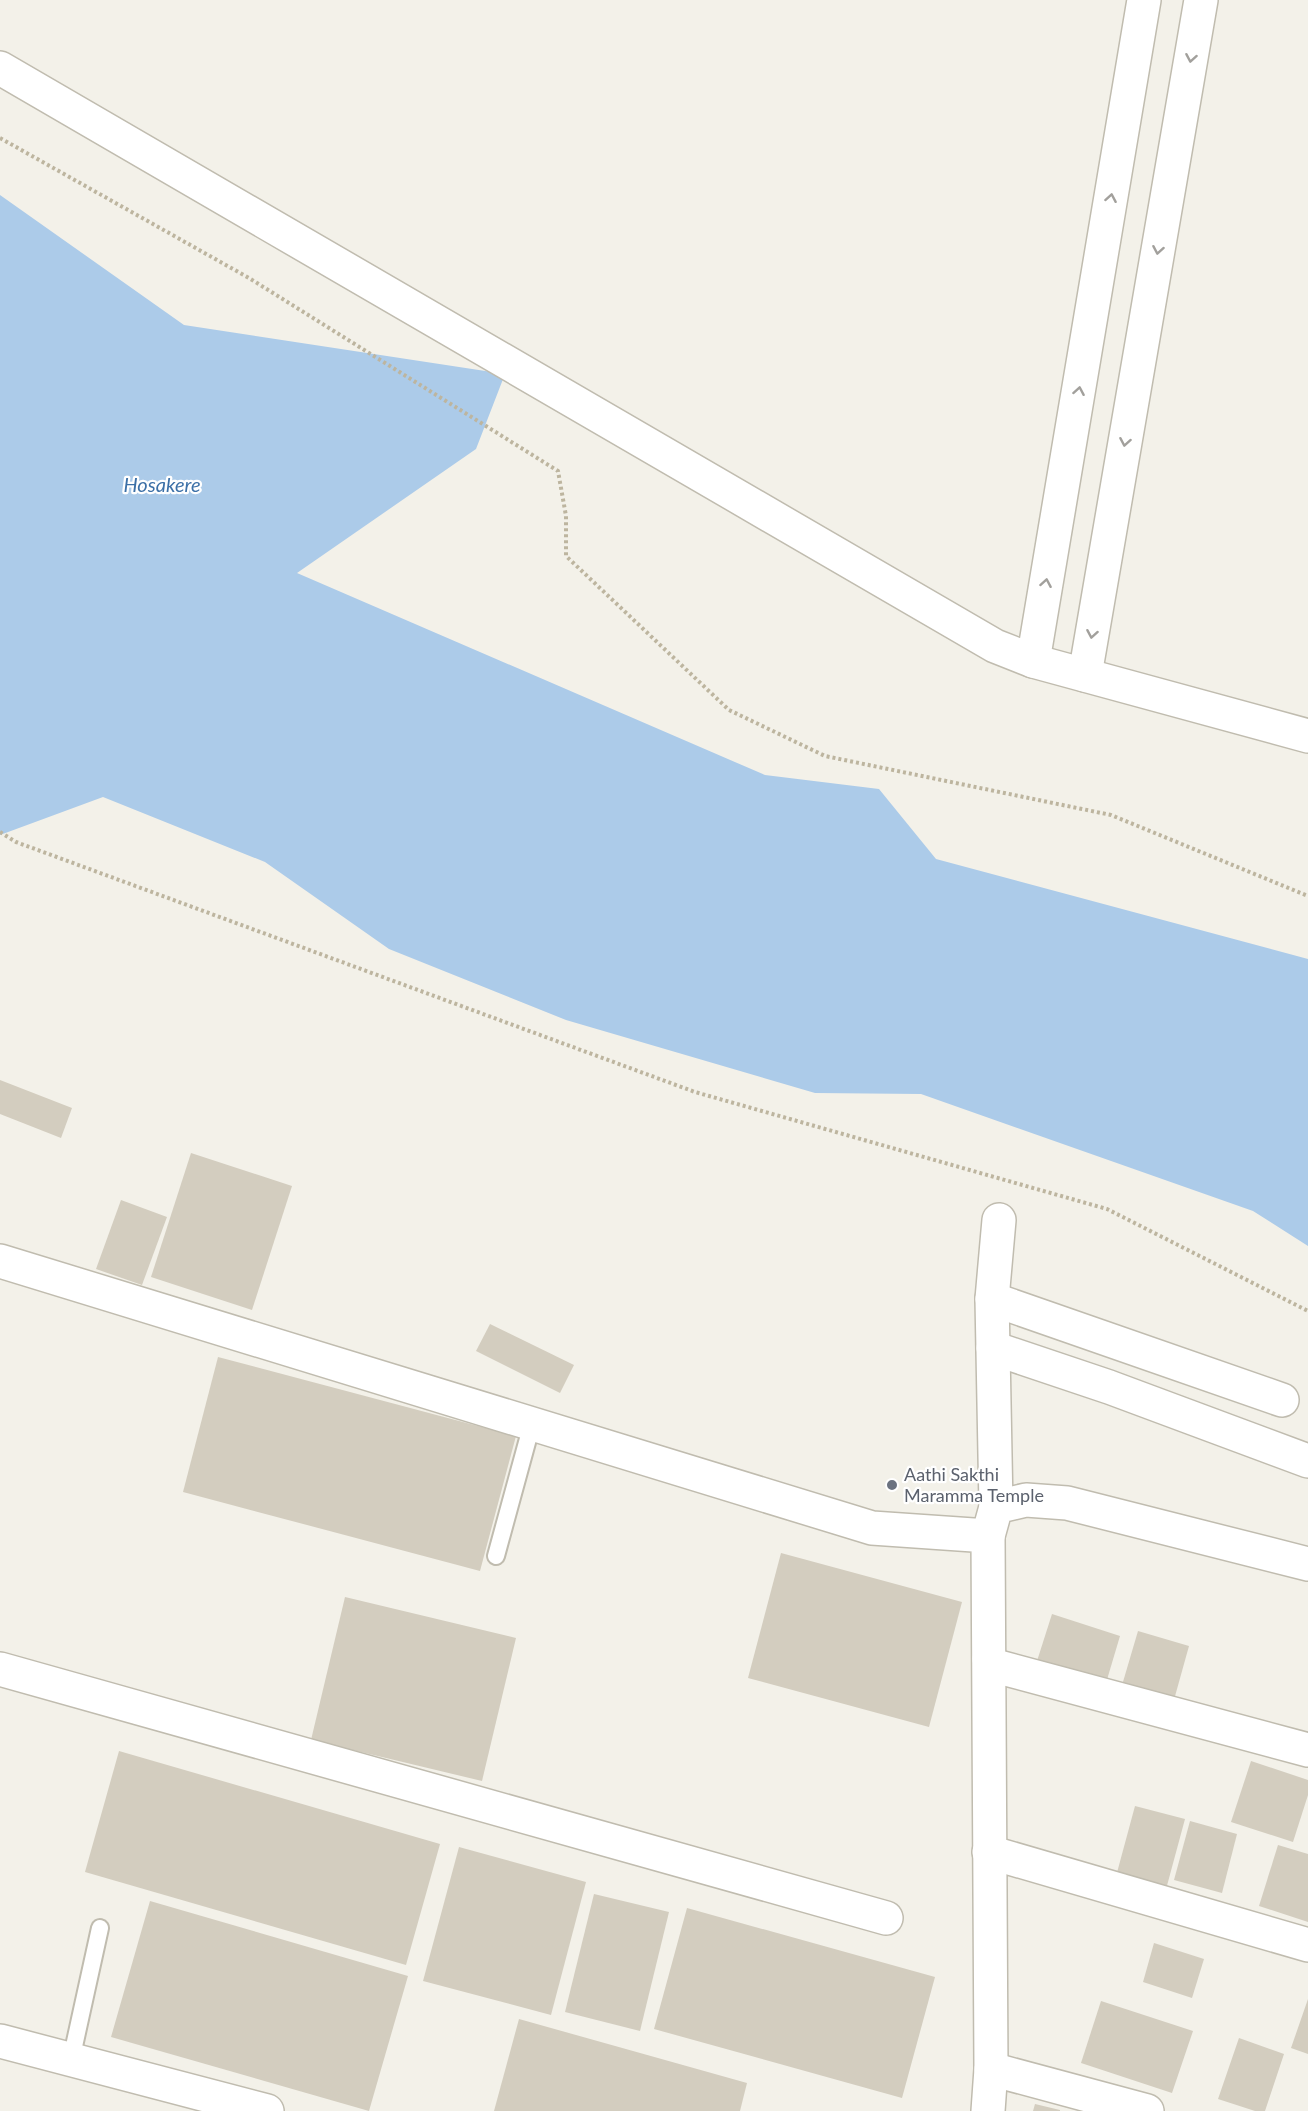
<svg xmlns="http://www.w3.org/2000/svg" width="1308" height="2111" font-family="Lato,sans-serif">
<rect width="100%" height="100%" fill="#f3f1e9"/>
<!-- water -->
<path fill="#accbe9" d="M 0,195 L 184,325 L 505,374 L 476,449 L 297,573 L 765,775 L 879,789 L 936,859 L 1308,959 L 1308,1246 L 1253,1211 L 921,1094 L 815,1093 L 566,1020 L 389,949 L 265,862 L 103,797 L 0,835 Z"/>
<!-- building -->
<g fill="#d3cdbf">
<path d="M 0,1080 L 72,1108 L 61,1138 L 0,1114 Z"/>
<path d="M 191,1153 L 292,1186 L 252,1310 L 151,1277 Z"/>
<path d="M 121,1200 L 167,1217 L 142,1285 L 96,1269 Z"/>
<path d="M 490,1324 L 574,1365 L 560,1393 L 476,1351 Z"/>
<path d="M 218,1357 L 516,1436 L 480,1571 L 183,1492 Z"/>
<path d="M 781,1553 L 962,1602 L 929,1727 L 748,1678 Z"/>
<path d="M 345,1597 L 516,1638 L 482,1781 L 311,1740 Z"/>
<path d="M 1052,1614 L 1120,1636 L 1106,1683 L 1037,1661 Z"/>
<path d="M 1138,1631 L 1189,1646 L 1172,1707 L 1120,1692 Z"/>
<path d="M 119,1751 L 440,1844 L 406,1965 L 85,1872 Z"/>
<path d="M 1251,1761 L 1308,1780 L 1308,1795 L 1293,1842 L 1231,1822 Z"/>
<path d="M 1135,1806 L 1185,1819 L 1165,1893 L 1115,1880 Z"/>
<path d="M 1190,1821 L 1237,1834 L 1222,1893 L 1174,1880 Z"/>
<path d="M 1278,1845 L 1308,1854 L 1308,1922 L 1259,1906 Z"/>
<path d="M 459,1847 L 586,1882 L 551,2015 L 423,1981 Z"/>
<path d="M 594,1894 L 669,1912 L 640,2031 L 565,2012 Z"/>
<path d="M 150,1901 L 408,1976 L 369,2111 L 111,2037 Z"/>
<path d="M 687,1908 L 935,1977 L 902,2098 L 654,2029 Z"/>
<path d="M 1154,1943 L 1204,1959 L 1192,1998 L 1143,1982 Z"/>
<path d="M 1308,1999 L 1308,2054 L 1291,2048 Z"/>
<path d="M 1101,2001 L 1193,2031 L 1172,2093 L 1081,2063 Z"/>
<path d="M 519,2019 L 747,2083 L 740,2111 L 494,2111 Z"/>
<path d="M 1239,2038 L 1284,2054 L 1265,2111 L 1255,2111 L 1218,2099 Z"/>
<path d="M 1035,2104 L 1060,2110 L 1060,2111 L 1033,2111 Z"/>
</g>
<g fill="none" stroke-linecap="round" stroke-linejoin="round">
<defs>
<g id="service">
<path d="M 496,1556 L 532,1424"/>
<path d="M 71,2060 L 100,1928"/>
</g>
<g id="minor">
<path d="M 0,68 L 995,646 L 1033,661 L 1308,736"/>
<path d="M 0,1261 L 872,1528 L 988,1536 L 991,2069 L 988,2111"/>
<path d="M 992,1299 L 1282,1400"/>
<path d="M 993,1348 L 1109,1387 L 1308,1461"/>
<path d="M 996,1507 L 992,1299 L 999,1220"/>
<path d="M 988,1536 L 996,1507 L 1026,1500 L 1067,1503 L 1308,1564"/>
<path d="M 989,1659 L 995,1666 L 1308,1750"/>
<path d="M 0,1669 L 886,1918"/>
<path d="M 989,1852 L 1308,1945"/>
<path d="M 0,2041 L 267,2111"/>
<path d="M 991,2069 L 1147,2111"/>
</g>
<g id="tertiary">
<path d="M 1033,661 L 1144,0"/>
<path d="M 1085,675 L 1201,0"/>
</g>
</defs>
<!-- service casing -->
<use href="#service" stroke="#c0bcaf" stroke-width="20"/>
<!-- minor casing -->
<use href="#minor" stroke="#c0bcaf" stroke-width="36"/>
<!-- tertiary casing -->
<use href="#tertiary" stroke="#c0bcaf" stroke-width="36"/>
<!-- path -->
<g stroke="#bdb59f" stroke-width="4" stroke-dasharray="3 3" stroke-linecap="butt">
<path d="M 0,138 L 249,278 L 558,471 L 566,516 L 566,556 L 729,710 L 825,756 L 1111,815 L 1308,896"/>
<path d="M 0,832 L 16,842 L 695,1092 L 1107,1209 L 1308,1311"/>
</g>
<!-- service -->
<use href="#service" stroke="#fff" stroke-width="16"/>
<!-- minor -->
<use href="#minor" stroke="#fff" stroke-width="33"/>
<!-- tertiary -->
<use href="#tertiary" stroke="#fff" stroke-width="33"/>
</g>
<!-- one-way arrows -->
<defs><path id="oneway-chevron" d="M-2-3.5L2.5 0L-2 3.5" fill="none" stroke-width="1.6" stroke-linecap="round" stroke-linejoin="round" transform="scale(1.5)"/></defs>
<g stroke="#a2a09c">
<use href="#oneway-chevron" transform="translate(1191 58) rotate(100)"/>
<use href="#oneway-chevron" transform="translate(1111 198) rotate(-80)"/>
<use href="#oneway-chevron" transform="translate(1158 250) rotate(100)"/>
<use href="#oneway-chevron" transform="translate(1079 391) rotate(-80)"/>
<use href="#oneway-chevron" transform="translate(1125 442) rotate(100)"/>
<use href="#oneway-chevron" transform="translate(1046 583) rotate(-80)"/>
<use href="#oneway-chevron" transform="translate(1092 634) rotate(100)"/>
</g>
<!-- markers -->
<circle fill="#6b7280" stroke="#fff" stroke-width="2" cx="892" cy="1485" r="6"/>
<g text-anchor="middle" stroke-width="4.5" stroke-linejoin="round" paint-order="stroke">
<!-- worship labels -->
<g font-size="18" fill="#5b616d" stroke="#fff" text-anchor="start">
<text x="904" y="1481">Aathi Sakthi<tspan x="904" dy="21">Maramma Temple</tspan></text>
</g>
<!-- water labels -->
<g font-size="20" font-style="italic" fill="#3c70a7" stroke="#fff">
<text x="162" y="492">Hosakere</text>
</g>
</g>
</svg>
